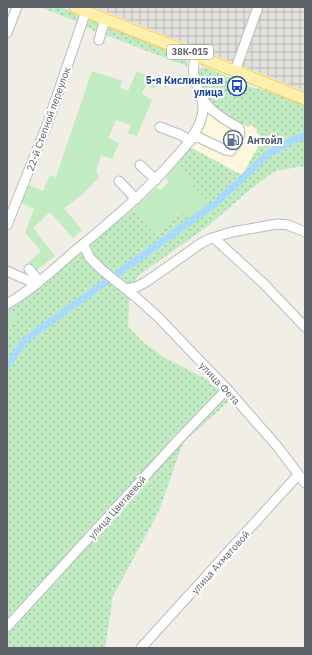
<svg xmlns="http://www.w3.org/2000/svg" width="312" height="655" font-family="'IBM Plex Sans',sans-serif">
<defs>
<pattern id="industrial-grid" width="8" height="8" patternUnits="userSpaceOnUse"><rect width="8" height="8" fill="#e2e0da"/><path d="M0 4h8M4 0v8" fill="none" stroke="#bab9b5"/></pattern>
<pattern id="grass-dots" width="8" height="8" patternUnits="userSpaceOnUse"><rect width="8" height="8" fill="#c1ebc0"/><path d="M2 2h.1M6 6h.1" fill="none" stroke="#a0c2a0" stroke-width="1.8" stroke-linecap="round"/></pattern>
</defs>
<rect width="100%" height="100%" fill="#f1eee6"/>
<!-- commercial -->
<path fill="#fff7dd" d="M 213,98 L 267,133 L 242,175 L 184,144 Z"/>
<!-- industrial -->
<path fill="url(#industrial-grid)" d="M 95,7 L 305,7 L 305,91 Z"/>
<!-- grass -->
<g fill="url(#grass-dots)">
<path d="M 40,7 L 59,7 L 77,14 L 78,16 L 78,22 Z"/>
<path d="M 87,19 L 102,24 L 99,33 L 83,26 Z"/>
<path d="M 106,25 L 186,58 L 189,67 L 103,34 Z"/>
<path d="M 206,67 L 250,87 L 271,91 L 305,105 L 305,167 L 300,166 L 288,169 L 279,170 L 269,175 L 245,194 L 208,226 L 139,275 L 130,288 L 128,326 L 143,342 L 165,358 L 226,389 L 230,393 L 228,402 L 185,441 L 181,448 L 159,511 L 113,596 L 105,648 L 7,648 L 7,334 L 16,319 L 8,310 L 48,279 L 132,210 L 155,234 L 181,213 L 209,202 L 175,166 L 190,147 L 242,175 L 263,138 L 256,132 L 258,130 L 251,125 L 249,127 C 236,120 210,108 204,94 C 201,87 199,79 198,72 L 201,68 Z"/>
</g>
<!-- green -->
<g fill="#c1ebc0">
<path d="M 92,71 L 122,81 L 120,88 L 128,91 L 137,71 L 158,81 L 155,89 L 146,85 L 142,94 L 152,100 L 137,136 L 128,133 L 131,125 L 116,120 L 108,138 L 119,143 L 112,159 L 101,155 L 96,171 L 99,177 L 82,195 L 64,208 L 82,230 L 73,238 L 50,212 L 33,228 L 55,256 L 36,271 L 28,263 L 41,251 L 25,233 L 34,209 L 21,203 L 29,185 L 43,191 L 50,175 L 56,177 Z"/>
<path d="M 175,166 L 209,202 L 188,219 L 181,213 L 155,234 L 132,210 L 157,187 L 160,190 L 169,182 L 165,178 Z"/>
<path d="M 7,309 L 16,319 L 7,334 Z"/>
</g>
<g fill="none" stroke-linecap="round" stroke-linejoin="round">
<!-- canal -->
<path stroke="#a8daff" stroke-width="7" d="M 7,366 L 25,340 L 216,203 L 267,155 L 285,144 L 305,135"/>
<defs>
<g id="minor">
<path d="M 7,33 L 17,7"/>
<path d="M 99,40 L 105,19"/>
<path d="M 235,71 L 258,7"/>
<path d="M 160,127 L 181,135 L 189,140"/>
<path d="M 189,142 L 193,138 L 198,137 L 225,150 L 231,151 L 240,134 L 239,128 L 224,119 L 212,110 L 202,99"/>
<path d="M 140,165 L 156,180"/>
<path d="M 119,181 L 136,199"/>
<path d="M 7,225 L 47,125 L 86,11"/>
<path d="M 214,238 L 264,284 L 305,327"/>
<path d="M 83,244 L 90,258 L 102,270 L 137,298 L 158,317 L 227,389 L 277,446 L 305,483"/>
<path d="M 29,269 L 39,281"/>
<path d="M 7,271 L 36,284"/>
<path d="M 127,289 L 136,287 L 146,282 L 200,244 L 209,239 L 232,232 L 277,224 L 288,225 L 305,232"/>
<path d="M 7,304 C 32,290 54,269 76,250 C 111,221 146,192 176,157 C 186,146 198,132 202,116 C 206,101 197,90 194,76 C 193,69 194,61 196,55"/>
<path d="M 7,627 L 180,438 L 227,389"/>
<path d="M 141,648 L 298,475"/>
</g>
<path id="major" d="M 75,7 L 305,99"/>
</defs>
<!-- minor casing -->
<use href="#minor" stroke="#b8bcc1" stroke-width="11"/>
<!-- major casing -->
<use href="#major" stroke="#ffcc51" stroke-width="13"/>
<!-- minor -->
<use href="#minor" stroke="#fff" stroke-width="9"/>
<!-- major -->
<use href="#major" stroke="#fff1ad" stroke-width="11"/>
</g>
<!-- icons -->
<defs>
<symbol id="bus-ring" viewBox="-11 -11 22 22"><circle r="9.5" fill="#fff" stroke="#1a4fb4" stroke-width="1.5"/><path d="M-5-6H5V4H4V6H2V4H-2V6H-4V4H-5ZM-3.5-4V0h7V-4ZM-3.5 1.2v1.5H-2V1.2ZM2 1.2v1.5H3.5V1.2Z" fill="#1a4fb4"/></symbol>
<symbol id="fuel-ring" viewBox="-11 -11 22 22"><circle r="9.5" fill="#fff" stroke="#5c6f8a" stroke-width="1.5"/><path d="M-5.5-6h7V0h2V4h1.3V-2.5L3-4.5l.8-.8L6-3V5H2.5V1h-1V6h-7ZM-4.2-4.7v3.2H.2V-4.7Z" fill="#5c6f8a"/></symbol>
</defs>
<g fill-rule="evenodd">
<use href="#bus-ring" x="226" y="75" width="22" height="22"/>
<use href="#fuel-ring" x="222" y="129" width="22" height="22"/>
</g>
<g text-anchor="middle" stroke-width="4" stroke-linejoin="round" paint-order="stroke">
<!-- shield labels -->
<rect fill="#fff" stroke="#8e9195" stroke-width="1" x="167" y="45" width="46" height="14" rx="3"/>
<g font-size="9" font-weight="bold" fill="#5d6268">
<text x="190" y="55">38К-015</text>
</g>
<!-- transit labels -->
<g font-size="10" font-weight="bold" fill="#164399" stroke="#fff" text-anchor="end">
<text x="223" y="84">5-я Кислинская<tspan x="223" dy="12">улица</tspan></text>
</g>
<!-- street labels -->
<g font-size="10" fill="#5d6268" stroke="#fff">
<text transform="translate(48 119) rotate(-70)" y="4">22-й Степной переулок</text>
<text transform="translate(220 383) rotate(47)" y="4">улица Фета</text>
<text transform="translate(117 507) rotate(-48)" y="4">улица Цветаевой</text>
<text transform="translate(220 562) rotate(-48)" y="4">улица Ахматовой</text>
</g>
<!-- service labels -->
<g font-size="10" font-weight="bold" fill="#4e5e75" stroke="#fff" text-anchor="start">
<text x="247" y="144">Антойл</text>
</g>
</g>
<!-- border -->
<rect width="312" height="655" fill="none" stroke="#5d6268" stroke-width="16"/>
</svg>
